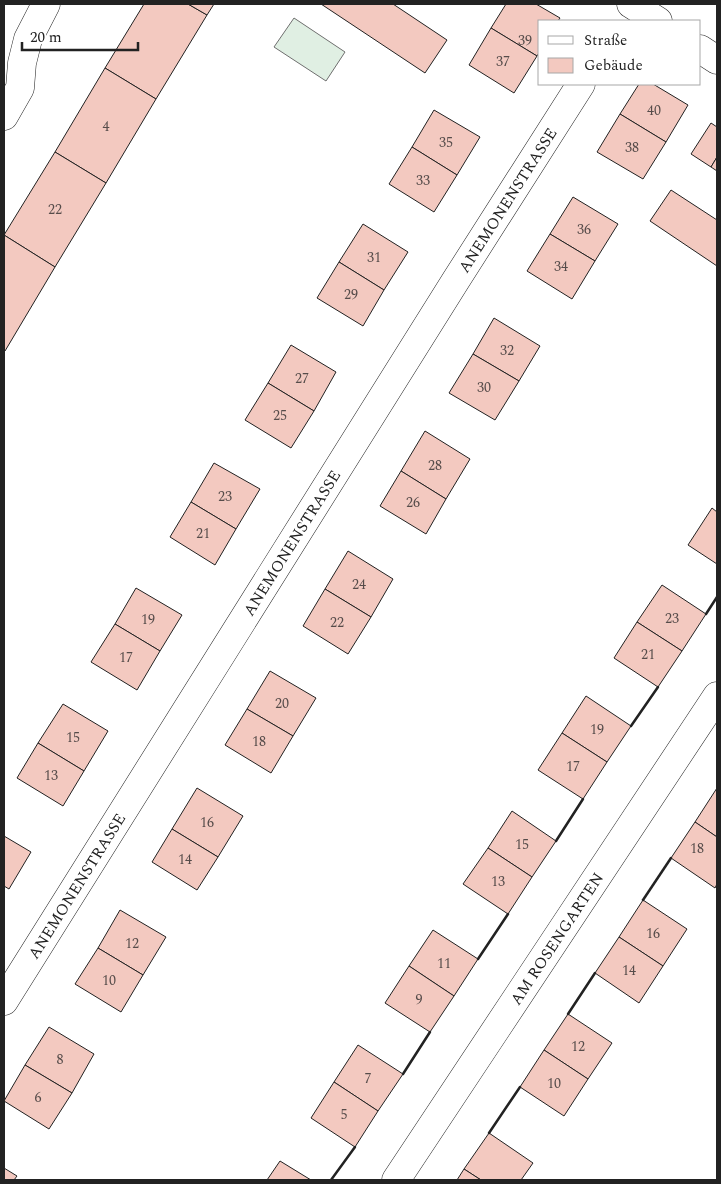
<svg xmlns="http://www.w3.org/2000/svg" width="721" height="1184" font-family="Spectral,serif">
<rect width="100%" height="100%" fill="#fff"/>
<!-- green -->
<path fill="#e0efe3" stroke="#6f6f6f" d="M 294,18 L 345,52 L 326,81 L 274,47 Z"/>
<!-- building -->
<g fill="#f3c9c0" stroke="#222">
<path d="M 144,4 L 188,4 L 207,15 L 156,99 L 105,68 Z"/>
<path d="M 188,4 L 214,4 L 207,15 Z"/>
<path d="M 321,4 L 393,4 L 447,40 L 425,73 Z"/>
<path d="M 506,4 L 536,4 L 560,18 L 558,21 L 540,21 L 540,51 L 537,56 L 491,28 Z"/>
<path d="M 491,28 L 537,56 L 514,93 L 469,65 Z"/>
<path d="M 105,68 L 156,99 L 106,183 L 55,152 Z"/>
<path d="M 639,84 L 653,84 L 688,105 L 666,142 L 620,114 Z"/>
<path d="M 434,110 L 480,137 L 457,175 L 412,147 Z"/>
<path d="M 620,114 L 666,142 L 643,179 L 597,152 Z"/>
<path d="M 711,123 L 717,127 L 717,157 L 711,167 L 691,154 Z"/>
<path d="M 412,147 L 457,175 L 434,212 L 389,184 Z"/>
<path d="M 55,152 L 106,183 L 55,267 L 4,235 Z"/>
<path d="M 717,157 L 717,171 L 711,167 Z"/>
<path d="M 671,190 L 717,220 L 717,266 L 650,221 Z"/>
<path d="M 573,197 L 618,224 L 595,261 L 550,234 Z"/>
<path d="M 363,224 L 408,252 L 384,290 L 339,262 Z"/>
<path d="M 550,234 L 595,261 L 572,299 L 527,271 Z"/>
<path d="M 4,235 L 55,267 L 5,351 L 4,350 Z"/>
<path d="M 339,262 L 384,290 L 363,326 L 317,298 Z"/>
<path d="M 494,318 L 540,346 L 519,381 L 473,354 Z"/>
<path d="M 291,345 L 336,372 L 314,411 L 268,383 Z"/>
<path d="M 473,354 L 519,381 L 495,420 L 449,393 Z"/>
<path d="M 268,383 L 314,411 L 291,448 L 245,420 Z"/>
<path d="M 425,431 L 470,459 L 446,499 L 401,471 Z"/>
<path d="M 214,463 L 260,489 L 236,529 L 191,502 Z"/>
<path d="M 401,471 L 446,499 L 426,534 L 380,506 Z"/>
<path d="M 191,502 L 236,529 L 215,565 L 170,537 Z"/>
<path d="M 712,508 L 717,512 L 717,564 L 688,545 Z"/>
<path d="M 348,551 L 393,579 L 371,617 L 325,589 Z"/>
<path d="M 662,585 L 706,614 L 682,651 L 637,622 Z"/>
<path d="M 136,588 L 182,615 L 160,651 L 115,624 Z"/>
<path d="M 325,589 L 371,617 L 348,654 L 303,626 Z"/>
<path d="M 637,622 L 682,651 L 658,687 L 614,658 Z"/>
<path d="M 115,624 L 160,651 L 137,690 L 91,662 Z"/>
<path d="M 270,671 L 316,698 L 293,736 L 247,709 Z"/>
<path d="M 586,696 L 631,726 L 607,762 L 562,733 Z"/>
<path d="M 63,704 L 108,731 L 84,771 L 38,743 Z"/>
<path d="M 247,709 L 293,736 L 271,773 L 225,745 Z"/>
<path d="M 562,733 L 607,762 L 583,799 L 538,770 Z"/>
<path d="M 38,743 L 84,771 L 63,806 L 17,778 Z"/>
<path d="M 197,788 L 243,816 L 218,857 L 172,829 Z"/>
<path d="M 717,788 L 717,837 L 695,822 Z"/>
<path d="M 512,811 L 556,841 L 532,877 L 488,848 Z"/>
<path d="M 695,822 L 717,837 L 717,884 L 715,888 L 671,858 Z"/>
<path d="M 172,829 L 218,857 L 197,890 L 152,862 Z"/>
<path d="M 4,836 L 31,852 L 9,889 L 4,886 Z"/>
<path d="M 488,848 L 532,877 L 508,914 L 463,884 Z"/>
<path d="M 643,900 L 687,929 L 663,966 L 619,937 Z"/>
<path d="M 120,910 L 166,937 L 143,975 L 98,948 Z"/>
<path d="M 433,930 L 478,959 L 454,996 L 409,966 Z"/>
<path d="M 619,937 L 663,966 L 639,1003 L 595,973 Z"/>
<path d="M 98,948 L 143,975 L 121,1012 L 75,984 Z"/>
<path d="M 409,966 L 454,996 L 430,1032 L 385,1003 Z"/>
<path d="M 568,1014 L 612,1043 L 588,1079 L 544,1050 Z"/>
<path d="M 49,1027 L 94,1054 L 72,1093 L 25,1065 Z"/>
<path d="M 358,1045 L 403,1074 L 378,1111 L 334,1082 Z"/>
<path d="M 544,1050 L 588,1079 L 564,1116 L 520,1087 Z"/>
<path d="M 25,1065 L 72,1093 L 49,1129 L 4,1101 Z"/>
<path d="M 334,1082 L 378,1111 L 355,1147 L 311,1118 Z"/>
<path d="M 489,1133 L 533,1163 L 521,1180 L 481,1180 L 464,1169 Z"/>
<path d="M 280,1161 L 311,1180 L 267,1180 Z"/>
<path d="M 4,1168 L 17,1176 L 14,1180 L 4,1180 Z"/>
<path d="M 464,1169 L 481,1180 L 457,1180 Z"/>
</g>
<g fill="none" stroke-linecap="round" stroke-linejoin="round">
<defs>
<g id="minor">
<path d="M 631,4 L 658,21"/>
<path d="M 700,49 L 717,60"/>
<path d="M 4,116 L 20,88 L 22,63 L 28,39 L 46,4"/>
<path id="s1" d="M 4,1001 L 456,280 L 581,84"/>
<path id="s2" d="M 396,1180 L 717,696"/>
</g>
</defs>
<!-- minor casing -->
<use href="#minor" stroke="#222" stroke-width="29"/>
<!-- minor -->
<use href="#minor" stroke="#fff" stroke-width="28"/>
<!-- wall -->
<g stroke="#222" stroke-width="2.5">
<path d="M 706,614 L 717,597"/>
<path d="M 631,726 L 658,687"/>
<path d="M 556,841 L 583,799"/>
<path d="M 643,900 L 671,858"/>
<path d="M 478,959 L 508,914"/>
<path d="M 568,1014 L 595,973"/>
<path d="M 403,1074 L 430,1032"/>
<path d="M 489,1133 L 520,1087"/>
<path d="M 331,1180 L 355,1147"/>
</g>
</g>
<g text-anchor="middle" stroke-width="4" stroke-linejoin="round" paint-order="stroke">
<!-- number labels -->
<g font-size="14" fill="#564c4a">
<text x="525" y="45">39</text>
<text x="503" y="66">37</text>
<text x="654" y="115">40</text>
<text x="106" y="131">4</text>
<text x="446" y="147">35</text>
<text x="632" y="152">38</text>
<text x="423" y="185">33</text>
<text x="55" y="214">22</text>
<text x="584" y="234">36</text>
<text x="374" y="262">31</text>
<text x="561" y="271">34</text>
<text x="351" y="299">29</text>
<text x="507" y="355">32</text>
<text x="302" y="383">27</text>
<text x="484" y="392">30</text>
<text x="280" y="420">25</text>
<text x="435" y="470">28</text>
<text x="225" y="501">23</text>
<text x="413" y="507">26</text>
<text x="203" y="538">21</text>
<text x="359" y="589">24</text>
<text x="672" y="623">23</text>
<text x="148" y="624">19</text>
<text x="337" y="627">22</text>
<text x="648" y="659">21</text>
<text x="126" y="662">17</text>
<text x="282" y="708">20</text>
<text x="597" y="734">19</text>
<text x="73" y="742">15</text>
<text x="259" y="746">18</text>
<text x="573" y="771">17</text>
<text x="51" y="780">13</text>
<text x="207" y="827">16</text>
<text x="522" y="849">15</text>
<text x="697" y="853">18</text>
<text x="185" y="864">14</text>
<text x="498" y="886">13</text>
<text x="653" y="938">16</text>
<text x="132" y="948">12</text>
<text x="444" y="968">11</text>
<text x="629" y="975">14</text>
<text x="109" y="985">10</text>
<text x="419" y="1004">9</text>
<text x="578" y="1051">12</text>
<text x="60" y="1064">8</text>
<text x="368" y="1083">7</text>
<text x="554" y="1088">10</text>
<text x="38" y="1102">6</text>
<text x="344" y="1119">5</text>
</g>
<!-- street labels -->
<g font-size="16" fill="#222" stroke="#fff">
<text dy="6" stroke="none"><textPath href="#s1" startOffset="946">ANEMONENSTRASSE</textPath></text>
<text dy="6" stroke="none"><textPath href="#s1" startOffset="541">ANEMONENSTRASSE</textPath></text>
<text dy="6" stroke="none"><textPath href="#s1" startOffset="136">ANEMONENSTRASSE</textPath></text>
<text dy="6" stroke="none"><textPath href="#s2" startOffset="290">AM ROSENGARTEN</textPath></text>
</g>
</g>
<!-- border -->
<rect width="721" height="1184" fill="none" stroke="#222222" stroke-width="10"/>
<!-- legend -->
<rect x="538" y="20" width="162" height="65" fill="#ffffff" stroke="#a7a7a7"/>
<rect x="548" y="36" width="25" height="8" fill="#ffffff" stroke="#a7a7a7"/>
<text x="584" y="45" font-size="15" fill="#222222">Straße</text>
<rect x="548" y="58" width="25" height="15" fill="#f3c9c0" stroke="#a7a7a7"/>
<text x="584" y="70" font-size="15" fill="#222222">Gebäude</text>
<!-- scale -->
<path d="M22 42v8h116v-8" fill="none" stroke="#222222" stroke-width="2.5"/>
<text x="30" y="42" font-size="15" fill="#222222" stroke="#ffffff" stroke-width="4" paint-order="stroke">20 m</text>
</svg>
